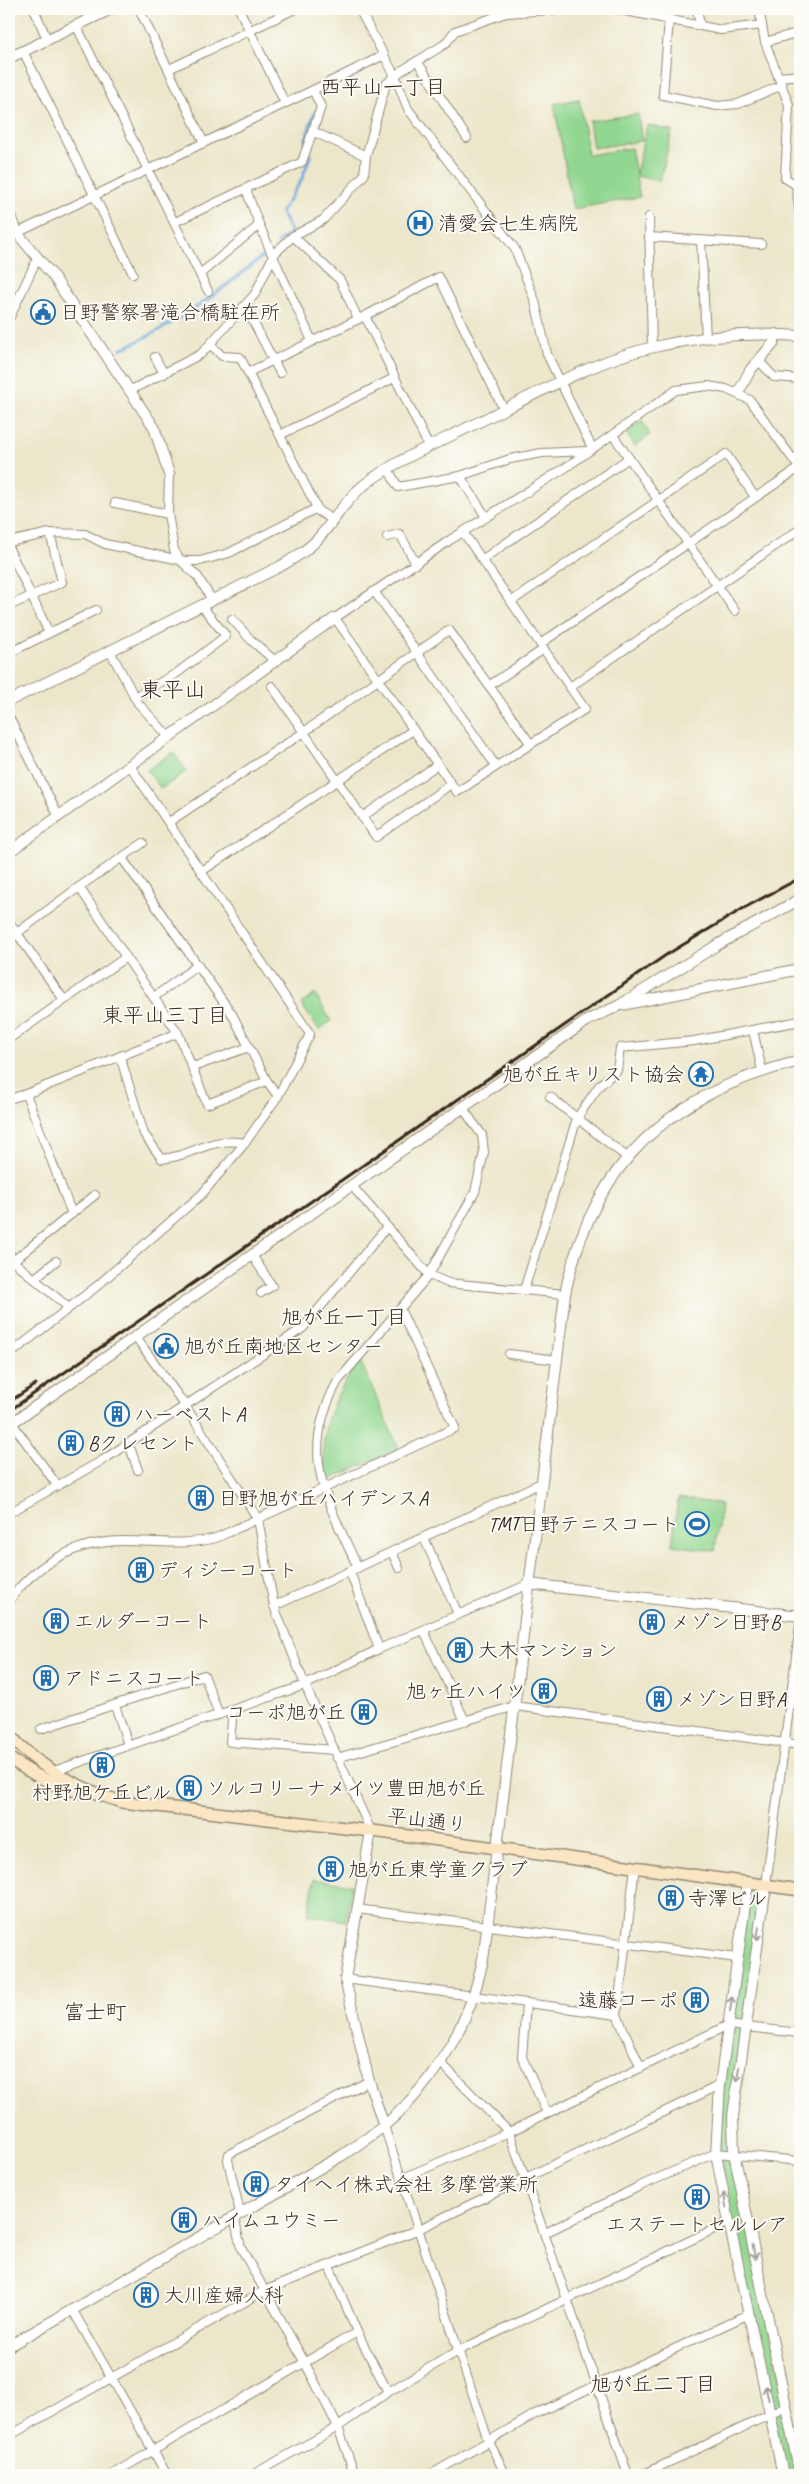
<svg xmlns="http://www.w3.org/2000/svg" width="809" height="2484" font-family="Caveat,'Klee One',sans-serif">
<rect width="100%" height="100%" fill="#fdfcf7"/>
<filter id="ink" filterUnits="userSpaceOnUse"><feTurbulence type="fractalNoise" baseFrequency=".02" numOctaves="2"/><feDisplacementMap in="SourceGraphic" scale="10" xChannelSelector="R" yChannelSelector="G"/><feConvolveMatrix kernelMatrix="1 2 1 2 8 2 1 2 1" color-interpolation-filters="sRGB"/></filter>
<filter id="wash" filterUnits="userSpaceOnUse"><feTurbulence type="fractalNoise" baseFrequency=".0096" numOctaves="4" result="noise"/><feDisplacementMap in="SourceGraphic" scale="20" xChannelSelector="R" yChannelSelector="G"/><feGaussianBlur stdDeviation="1.12" result="paint"/><feColorMatrix in="noise" values="0 0 0 0 0 0 0 0 0 0 0 0 0 0 0 0 0 1.4 0 .05"/><feComposite in="paint" operator="in"/></filter>
<g filter="url(#wash)">
<rect width="100%" height="100%" fill="#ece7cb"/>
<!-- green -->
<g fill="#92d791" stroke="#668058">
<path d="M 579,99 L 588,155 L 631,148 L 636,174 L 647,125 L 672,131 L 660,181 L 636,176 L 640,197 L 573,209 L 554,104 Z"/>
<path d="M 638,114 L 642,141 L 593,148 L 589,121 Z"/>
<path d="M 642,421 L 650,435 L 635,446 L 626,433 Z"/>
<path d="M 173,752 L 187,771 L 161,789 L 147,770 Z"/>
<path d="M 315,994 L 331,1021 L 319,1030 L 301,1004 Z"/>
<path d="M 360,1360 L 399,1449 L 327,1481 C 316,1430 331,1401 360,1360 Z"/>
<path d="M 678,1498 L 721,1504 L 715,1551 L 672,1545 Z"/>
<path d="M 314,1879 L 352,1885 L 346,1921 L 308,1915 Z"/>
<path d="M 748,1883 L 766,1885 L 734,2153 L 800,2475 L 783,2475 L 729,2222 L 717,2121 Z"/>
</g>
<g fill="none" stroke-linecap="round" stroke-linejoin="round">
<!-- stream -->
<g stroke="#6da9de" stroke-width="3">
<path d="M 795,101 L 800,102"/>
<path d="M 305,142 L 315,111"/>
<path d="M 278,243 L 291,232 L 281,212 L 301,181 L 311,154"/>
<path d="M 121,349 C 179,324 219,292 268,252"/>
</g>
</g>
</g>
<g filter="url(#ink)">
<g fill="none" stroke-linecap="round" stroke-linejoin="round">
<defs>
<g id="minor">
<path d="M 34,9 L 47,39"/>
<path d="M 139,9 L 204,143"/>
<path d="M 239,9 L 285,103"/>
<path d="M 359,9 L 395,76 L 408,109 L 515,249 L 535,301 L 547,354 L 592,448"/>
<path d="M 616,9 L 721,30 L 762,25"/>
<path d="M 697,9 L 700,25"/>
<path d="M 759,9 L 765,42 L 789,105 L 785,178 L 796,185 L 800,216"/>
<path d="M 669,19 L 663,95 L 717,106 L 738,104 L 782,85"/>
<path d="M 76,25 L 208,291"/>
<path d="M 765,42 L 800,32"/>
<path d="M 23,51 L 133,274"/>
<path d="M 417,61 L 467,138"/>
<path d="M 169,69 L 295,9"/>
<path d="M 779,77 L 800,75"/>
<path d="M 312,131 L 366,156"/>
<path d="M 246,189 C 263,240 290,291 312,341"/>
<path d="M 649,217 L 652,347"/>
<path d="M 175,222 L 302,162 L 321,107 L 313,90 L 384,55"/>
<path d="M 17,233 L 313,90"/>
<path d="M 293,236 L 340,280 L 358,319"/>
<path d="M 649,237 L 761,244"/>
<path d="M 701,240 L 706,338"/>
<path d="M 200,274 L 258,226"/>
<path d="M 245,306 L 280,373"/>
<path d="M 365,316 L 429,447"/>
<path d="M 9,319 L 37,259"/>
<path d="M 211,345 L 222,356 L 240,357 L 318,510"/>
<path d="M 155,357 L 164,374"/>
<path d="M 758,360 L 774,377 L 800,379"/>
<path d="M 249,372 L 365,316 L 439,277 L 504,410"/>
<path d="M 131,390 L 201,354 L 255,294 L 274,254 L 293,236 L 323,220 L 364,175 L 366,156 L 386,84 L 401,71 L 445,44 L 455,31 L 506,13 L 565,9"/>
<path d="M 280,435 L 394,378"/>
<path d="M 613,435 L 735,611"/>
<path d="M 388,469 L 398,487 L 460,476 L 510,459 L 542,453 L 588,451"/>
<path d="M 169,474 L 168,514 L 174,550 L 180,560 L 198,577 L 212,600"/>
<path d="M 460,476 L 486,517"/>
<path d="M 115,503 L 168,514"/>
<path d="M 463,532 L 585,709 L 457,792 L 335,618 L 450,540 L 565,468 L 676,390 L 708,386 L 726,389 L 750,400 L 800,469"/>
<path d="M 387,537 L 400,534 L 416,564"/>
<path d="M 9,542 L 50,533 L 85,534 L 105,544 L 185,561 L 200,561 L 229,553 L 315,509 L 333,520"/>
<path d="M 9,549 L 49,633"/>
<path d="M 483,559 L 629,458"/>
<path d="M 374,591 L 496,766"/>
<path d="M 512,601 L 726,454 L 755,497"/>
<path d="M 9,606 L 62,582 L 50,533"/>
<path d="M 232,619 L 251,640 L 275,661"/>
<path d="M 540,644 L 799,468"/>
<path d="M 110,651 L 138,703 L 170,738"/>
<path d="M 9,653 L 96,610"/>
<path d="M 490,685 L 544,649"/>
<path d="M 272,686 L 376,837 L 451,784"/>
<path d="M 570,687 L 800,529"/>
<path d="M 134,697 L 177,673 L 226,636 L 201,605"/>
<path d="M 9,717 L 59,817"/>
<path d="M 362,817 L 437,765"/>
<path d="M 169,822 L 304,732 L 449,630 L 530,743"/>
<path d="M 122,858 L 232,1014 L 249,1047"/>
<path d="M 202,871 L 413,730"/>
<path d="M 9,922 L 64,1000"/>
<path d="M 9,939 L 79,887"/>
<path d="M 126,957 L 178,1033 L 207,1104 L 267,1081"/>
<path d="M 154,997 L 198,965"/>
<path d="M 753,1030 L 762,1071"/>
<path d="M 9,1039 L 126,957 L 79,887 L 143,843"/>
<path d="M 120,1056 L 144,1134 L 162,1159 C 195,1156 208,1136 245,1143"/>
<path d="M 193,1067 L 249,1047 L 267,1081 L 278,1096"/>
<path d="M 26,1094 L 178,1033"/>
<path d="M 550,1097 L 628,1158"/>
<path d="M 9,1099 L 26,1094 L 72,1214"/>
<path d="M 352,1186 L 429,1275 L 448,1283 L 565,1294"/>
<path d="M 9,1252 L 13,1261 L 69,1308"/>
<path d="M 252,1255 L 272,1286 L 261,1293"/>
<path d="M 13,1261 L 95,1195"/>
<path d="M 35,1278 L 56,1261"/>
<path d="M 524,1290 L 577,1118 L 599,1086 L 617,1070 L 620,1048 L 694,1041 L 800,1021"/>
<path d="M 135,1336 L 184,1404 L 258,1519 L 274,1606 L 305,1685 L 371,1831"/>
<path d="M 509,1354 L 557,1360"/>
<path d="M 9,1355 L 97,1286 L 202,1194 L 245,1143 L 278,1096 L 310,1034 L 131,767"/>
<path d="M 9,1425 L 12,1423 L 57,1485"/>
<path d="M 126,1445 L 131,1450 L 138,1470"/>
<path d="M 9,1513 L 103,1460 L 303,1328 L 386,1228"/>
<path d="M 424,1538 L 458,1614"/>
<path d="M 392,1552 L 399,1568"/>
<path d="M 358,1568 C 327,1499 297,1455 338,1381 L 429,1275 L 475,1192 L 484,1152 L 482,1135 L 462,1107"/>
<path d="M 350,1572 L 379,1649"/>
<path d="M 9,1601 C 36,1563 77,1541 124,1541 C 155,1541 184,1546 216,1538 L 455,1428 L 400,1309"/>
<path d="M 274,1606 L 541,1483"/>
<path d="M 424,1631 L 465,1721"/>
<path d="M 115,1705 L 128,1745"/>
<path d="M 233,1710 L 230,1742 L 334,1750"/>
<path d="M 41,1729 L 204,1675 L 219,1715"/>
<path d="M 337,1758 L 515,1706 L 800,1745"/>
<path d="M 54,1771 L 305,1685 L 379,1649 L 529,1584"/>
<path d="M 635,1867 L 617,2015 L 641,2068"/>
<path d="M 766,1885 L 800,1625"/>
<path d="M 357,1909 L 737,1958"/>
<path d="M 345,1979 L 617,2015"/>
<path d="M 526,2004 L 522,2057 L 547,2113"/>
<path d="M 440,2062 L 509,2132 L 628,2475"/>
<path d="M 384,2126 L 488,2440 L 506,2475"/>
<path d="M 403,2178 L 509,2132 L 728,2025 L 800,2033"/>
<path d="M 240,2213 L 228,2160 L 229,2154 L 369,2081"/>
<path d="M 234,2217 L 241,2248 L 305,2363 L 338,2427 L 355,2475"/>
<path d="M 545,2233 L 640,2186 L 716,2153 L 800,2161"/>
<path d="M 329,2266 L 357,2332 L 388,2392"/>
<path d="M 72,2309 L 167,2475"/>
<path d="M 9,2436 L 264,2291 L 419,2229 L 720,2085"/>
<path d="M 111,2475 L 357,2332"/>
<path d="M 252,2475 L 338,2427 L 388,2392 L 458,2351 L 729,2222"/>
<path d="M 430,2475 L 537,2413 L 749,2314"/>
<path d="M 642,2475 L 786,2407"/>
</g>
<g id="tertiary">
<path d="M 9,58 L 111,9"/>
<path d="M 9,210 L 17,233 L 53,276 L 154,427 L 169,474"/>
<path d="M 738,393 L 751,369 L 773,344 L 776,334"/>
<path d="M 9,701 L 281,566 C 296,557 311,548 322,534 C 336,518 347,498 364,485 C 396,460 437,443 473,425 C 528,398 594,360 654,347 C 701,336 751,332 800,336"/>
<path d="M 9,852 L 335,618"/>
<path d="M 622,1005 L 800,969"/>
<path d="M 12,1423 L 588,1020 L 618,1006 L 719,944 L 800,899"/>
<path d="M 529,1584 L 800,1616"/>
<path d="M 371,1831 L 345,1979 L 369,2081 L 384,2126"/>
<path d="M 748,1883 L 720,2085 L 716,2153 L 729,2222 L 783,2475"/>
<path d="M 766,1885 L 733,2116 L 734,2153 L 800,2475"/>
<path d="M 9,2346 L 341,2156 C 356,2146 371,2136 385,2125 C 436,2081 473,2019 484,1953 L 565,1294 C 592,1162 672,1092 800,1061"/>
</g>
<g id="secondary">
<path d="M 9,1734 C 36,1767 82,1790 122,1802 L 380,1832 L 800,1890"/>
<path d="M 9,1758 C 33,1775 58,1789 87,1793"/>
</g>
</defs>
<!-- minor casing -->
<use href="#minor" stroke="#948874" stroke-width="10"/>
<!-- tertiary casing -->
<use href="#tertiary" stroke="#948874" stroke-width="12"/>
<!-- secondary casing -->
<use href="#secondary" stroke="#948874" stroke-width="14"/>
<!-- minor -->
<use href="#minor" stroke="#fff" stroke-width="8"/>
<!-- tertiary -->
<use href="#tertiary" stroke="#fff" stroke-width="10"/>
<!-- secondary -->
<use href="#secondary" stroke="#fbe6c4" stroke-width="11"/>
<!-- rail -->
<g stroke="#3b2a1e" stroke-width="3">
<path d="M 9,1402 L 36,1384"/>
<path d="M 9,1411 L 666,955 L 744,908 L 800,878"/>
</g>
</g>
<!-- one-way arrows -->
<defs><path id="oneway-shaft" d="M-6 0H5M1.5-3L5.5 0L1.5 3" fill="none" stroke-width="1.6" stroke-linecap="round" stroke-linejoin="round" transform="scale(1.25)"/></defs>
<g stroke="#a79f9a">
<use href="#oneway-shaft" transform="translate(758 1933) rotate(99)"/>
<use href="#oneway-shaft" transform="translate(731 2004) rotate(-82)"/>
<use href="#oneway-shaft" transform="translate(738 2074) rotate(98)"/>
<use href="#oneway-shaft" transform="translate(725 2200) rotate(-100)"/>
<use href="#oneway-shaft" transform="translate(754 2252) rotate(78)"/>
<use href="#oneway-shaft" transform="translate(767 2393) rotate(-103)"/>
</g>
</g>
<!-- icons -->
<defs>
<symbol id="hospital-ring" viewBox="-11 -11 22 22"><circle r="9.5" fill="#fdfcf7" stroke="#1f6fb2" stroke-width="1.5"/><path d="M-5-5h3v3.5h4V-5h3V5h-3V1.5h-4V5h-3Z" fill="#1f6fb2"/></symbol>
<symbol id="civic-ring" viewBox="-11 -11 22 22"><circle r="9.5" fill="#fdfcf7" stroke="#1f6fb2" stroke-width="1.5"/><path d="M-.6-6.5H3V-4.5H.6V-3L4-1V1h2V6H-6V1h2V-1L-.6-3ZM-1.2 2.5V6h2.4V2.5Z" fill="#1f6fb2"/></symbol>
<symbol id="temple-ring" viewBox="-11 -11 22 22"><circle r="9.5" fill="#fdfcf7" stroke="#1f6fb2" stroke-width="1.5"/><path d="M0-6L5-2H3V0L6.5 2.5H4V6H1.5V3h-3V6H-4V2.5H-6.5L-3 0V-2H-5Z" fill="#1f6fb2"/></symbol>
<symbol id="building-ring" viewBox="-11 -11 22 22"><circle r="9.5" fill="#fdfcf7" stroke="#1f6fb2" stroke-width="1.5"/><path d="M-4-6H4V6H1V3H-1V6H-4ZM-2.5-4.3h1.7v1.8h-1.7ZM.8-4.3h1.7v1.8H.8ZM-2.5-1h1.7V.8h-1.7ZM.8-1h1.7V.8H.8Z" fill="#1f6fb2"/></symbol>
<symbol id="stadium-ring" viewBox="-11 -11 22 22"><circle r="9.5" fill="#fdfcf7" stroke="#1f6fb2" stroke-width="1.5"/><path d="M0-5a6.5 5 0 1 0 0 10a6.5 5 0 1 0 0-10ZM-3.5-1.8h7v3.6h-7Z" fill="#1f6fb2"/></symbol>
</defs>
<g fill-rule="evenodd">
<use href="#hospital-ring" x="406" y="209" width="28" height="28"/>
<use href="#civic-ring" x="29" y="298" width="28" height="28"/>
<use href="#temple-ring" x="687" y="1060" width="28" height="28"/>
<use href="#civic-ring" x="152" y="1332" width="28" height="28"/>
<use href="#building-ring" x="103" y="1400" width="28" height="28"/>
<use href="#building-ring" x="57" y="1429" width="28" height="28"/>
<use href="#building-ring" x="187" y="1484" width="28" height="28"/>
<use href="#stadium-ring" x="683" y="1510" width="28" height="28"/>
<use href="#building-ring" x="127" y="1556" width="28" height="28"/>
<use href="#building-ring" x="42" y="1607" width="28" height="28"/>
<use href="#building-ring" x="638" y="1608" width="28" height="28"/>
<use href="#building-ring" x="446" y="1636" width="28" height="28"/>
<use href="#building-ring" x="32" y="1664" width="28" height="28"/>
<use href="#building-ring" x="530" y="1677" width="28" height="28"/>
<use href="#building-ring" x="645" y="1685" width="28" height="28"/>
<use href="#building-ring" x="350" y="1698" width="28" height="28"/>
<use href="#building-ring" x="88" y="1751" width="28" height="28"/>
<use href="#building-ring" x="175" y="1774" width="28" height="28"/>
<use href="#building-ring" x="317" y="1855" width="28" height="28"/>
<use href="#building-ring" x="657" y="1884" width="28" height="28"/>
<use href="#building-ring" x="682" y="1986" width="28" height="28"/>
<use href="#building-ring" x="242" y="2170" width="28" height="28"/>
<use href="#building-ring" x="683" y="2183" width="28" height="28"/>
<use href="#building-ring" x="170" y="2206" width="28" height="28"/>
<use href="#building-ring" x="132" y="2281" width="28" height="28"/>
</g>
<g text-anchor="middle" stroke-width="4" stroke-linejoin="round" paint-order="stroke">
<!-- poi labels -->
<g font-size="20" fill="#3b2a1e" stroke="#fdfcf7" text-anchor="start">
<text x="438" y="230">清愛会七生病院</text>
<text x="60" y="319">日野警察署滝合橋駐在所</text>
<text x="684" y="1081" text-anchor="end">旭が丘キリスト協会</text>
<text x="184" y="1353">旭が丘南地区センター</text>
<text x="134" y="1421">ハーベストA</text>
<text x="88" y="1450">Bクレセント</text>
<text x="218" y="1505">日野旭が丘ハイデンスA</text>
<text x="680" y="1531" text-anchor="end">TMT日野テニスコート</text>
<text x="158" y="1577">ディジーコート</text>
<text x="74" y="1628">エルダーコート</text>
<text x="670" y="1629">メゾン日野B</text>
<text x="478" y="1657">大木マンション</text>
<text x="64" y="1685">アドニスコート</text>
<text x="526" y="1698" text-anchor="end">旭ヶ丘ハイツ</text>
<text x="676" y="1706">メゾン日野A</text>
<text x="346" y="1719" text-anchor="end">コーポ旭が丘</text>
<text x="206" y="1795">ソルコリーナメイツ豊田旭が丘</text>
<text x="102" y="1799" text-anchor="middle">村野旭ケ丘ビル</text>
<text x="348" y="1876">旭が丘東学童クラブ</text>
<text x="688" y="1905">寺澤ビル</text>
<text x="678" y="2007" text-anchor="end">遠藤コーポ</text>
<text x="274" y="2191">タイヘイ株式会社 多摩営業所</text>
<text x="202" y="2227">ハイムユウミー</text>
<text x="697" y="2231" text-anchor="middle">エステートセルレア</text>
<text x="164" y="2302">大川産婦人科</text>
</g>
<!-- street labels -->
<g font-size="20" fill="#3b2a1e" stroke="#fdfcf7">
<text transform="translate(427 1820) rotate(7)" y="7">平山通り</text>
</g>
<!-- neighbourhood labels -->
<g font-size="21" fill="#3b2a1e" stroke="#fdfcf7">
<text x="383" y="94">西平山一丁目</text>
<text x="165" y="1022">東平山三丁目</text>
<text x="344" y="1324">旭が丘一丁目</text>
<text x="95" y="2019">富士町</text>
<text x="653" y="2391">旭が丘二丁目</text>
</g>
<!-- quarter labels -->
<g font-size="22" fill="#3b2a1e" stroke="#fdfcf7">
<text x="173" y="697">東平山</text>
</g>
</g>
<!-- margin -->
<rect width="809" height="2484" fill="none" stroke="#fdfcf7" stroke-width="30"/>
</svg>
